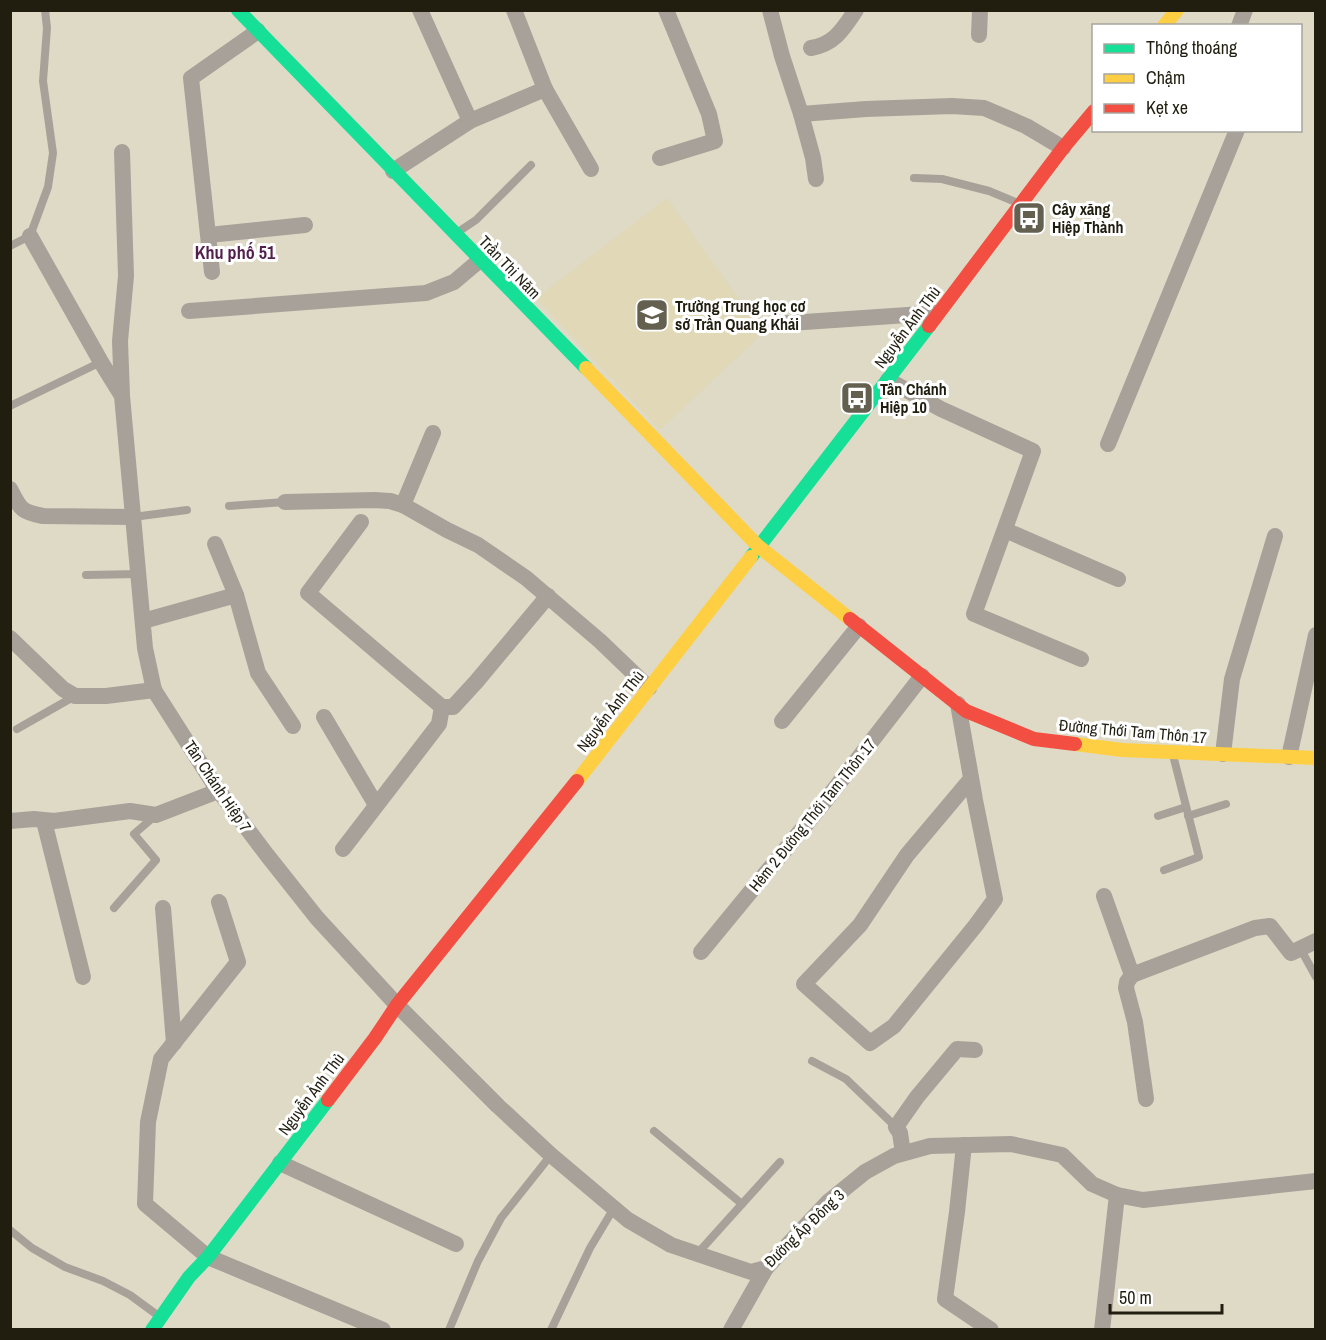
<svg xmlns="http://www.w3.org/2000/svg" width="1326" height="1340" font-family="'Archivo Narrow',sans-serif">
<rect width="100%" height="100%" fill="#dedac6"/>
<!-- built -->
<path fill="#e0d8b7" d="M 667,198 L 763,333 L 660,430 L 536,298 Z"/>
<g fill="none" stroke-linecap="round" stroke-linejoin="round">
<!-- lane -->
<g stroke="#a8a199" stroke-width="8">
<path d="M 914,178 L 942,179 L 989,191 L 1018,203"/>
<path d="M 458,232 L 476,220 L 531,165"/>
<path d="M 10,246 L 30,236 L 48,187 L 53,153 L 43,81 L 47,28 L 45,10"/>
<path d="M 10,406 L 101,362"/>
<path d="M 229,506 L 285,502"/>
<path d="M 133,517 L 187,510"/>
<path d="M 86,575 L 139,574"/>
<path d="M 17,729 L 75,696"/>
<path d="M 1158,816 L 1186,807"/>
<path d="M 1188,816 L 1226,804"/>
<path d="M 1164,870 L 1199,857 L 1173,755"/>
<path d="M 114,908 L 156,860 L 134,834 L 156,815"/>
<path d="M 1300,948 L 1316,977"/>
<path d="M 812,1061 L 846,1079 L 896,1127"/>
<path d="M 654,1131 L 742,1204 L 697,1254"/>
<path d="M 742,1204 L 780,1162"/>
<path d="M 10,1230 L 32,1248 L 65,1267 L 103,1281 L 130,1295 L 160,1317"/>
<path d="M 449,1330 L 478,1261 L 501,1218 L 551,1155"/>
<path d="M 551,1330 L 590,1248 L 614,1208"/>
</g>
<!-- street -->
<g stroke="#a8a199" stroke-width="16">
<path d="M 420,10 L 470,121"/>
<path d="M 770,10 L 782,56 L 801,114 L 866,109 L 952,106 L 984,108 L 1026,126 L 1063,148"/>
<path d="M 1239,26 L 1245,10"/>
<path d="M 979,35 L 980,10"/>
<path d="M 811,48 C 835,44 843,29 856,10"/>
<path d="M 545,89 L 591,169"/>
<path d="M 801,114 L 813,158 L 816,179"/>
<path d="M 122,152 L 126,276 L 120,341 L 122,395"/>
<path d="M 660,158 L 715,141 L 709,114 L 666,10"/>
<path d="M 393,171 L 470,121 L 545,89 L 514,10"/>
<path d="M 209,235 L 305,225"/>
<path d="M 30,236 L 101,362 L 122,396 L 145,648 L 154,690"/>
<path d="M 212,272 L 191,78 L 258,31"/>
<path d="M 189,311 L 426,293 L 454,282 L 480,260"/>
<path d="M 775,324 L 937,313"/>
<path d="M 888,380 L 941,409 L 1033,451 L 974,614 L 1081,659"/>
<path d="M 1108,444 L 1237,130"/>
<path d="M 10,489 C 20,508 20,512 43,516 L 133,517"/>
<path d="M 285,502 L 374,500 L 390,501 L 403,505 L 447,530 L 478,545 L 526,578 L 600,641 L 649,688"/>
<path d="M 403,505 L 433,433"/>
<path d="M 361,522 L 308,593 L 442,707 L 453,707 L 476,682 L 548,596"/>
<path d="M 1005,530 L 1118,579"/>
<path d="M 215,544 L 236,595"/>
<path d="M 143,621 L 236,595 L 258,673 L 293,726"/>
<path d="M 10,638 L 63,689 L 75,696 L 106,696 L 154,690 L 215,786 L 267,855 L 317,918 L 397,1005 L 498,1106 L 551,1155 L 628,1220 L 671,1245 L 751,1272 L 766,1268 L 828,1202 L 865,1172 L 894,1156 L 930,1146 L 1011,1144 L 1062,1155 L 1092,1184 L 1117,1195 L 1143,1200 L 1316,1181"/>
<path d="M 958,704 L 975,800 L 995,899 L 976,925 L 894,1026 L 870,1043 L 804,984 L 860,925 L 907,855 L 971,779"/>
<path d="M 324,717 L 376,805"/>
<path d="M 782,721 L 859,626"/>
<path d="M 1223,754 L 1232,679 L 1275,536"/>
<path d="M 1289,757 L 1316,635"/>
<path d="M 10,821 L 34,819 L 54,821 L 130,811 L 156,815 L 218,791"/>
<path d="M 44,821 L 83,977"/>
<path d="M 343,849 L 439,724 L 442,707"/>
<path d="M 1104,896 L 1132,975 L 1255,928 L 1270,926 L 1291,953 L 1316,941"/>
<path d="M 219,902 L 238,962 L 161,1059 L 148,1122 L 145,1204 L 208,1257 L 383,1330"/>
<path d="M 163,908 L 174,1043"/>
<path d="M 701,952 L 826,800 L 922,676"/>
<path d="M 1132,975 L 1127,982 L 1126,988 L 1135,1022 L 1146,1099"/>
<path d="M 964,1145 L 957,1212 L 945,1299 L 991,1330"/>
<path d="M 903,1153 L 900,1133 L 896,1127 L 917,1097 L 957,1049 L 975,1050"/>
<path d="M 280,1163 L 456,1244"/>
<path d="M 731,1330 L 766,1268"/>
<path d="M 1102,1330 L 1117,1195"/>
</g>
<!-- fast -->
<g stroke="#16e098" stroke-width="14">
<path d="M 238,10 L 586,368"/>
<path d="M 751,557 L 929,326"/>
<path d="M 152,1330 L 189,1277 L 208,1257 L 328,1100"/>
</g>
<!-- slow -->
<g stroke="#ffcf43" stroke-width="14">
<path d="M 1164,26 L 1177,10"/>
<path d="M 586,368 L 758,546 L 850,619"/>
<path d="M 1075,744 L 1122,750 L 1316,758"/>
<path d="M 577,781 L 751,557"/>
</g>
<!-- jam -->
<g stroke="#f24e42" stroke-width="14">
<path d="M 929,326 L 1063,148 L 1094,111"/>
<path d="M 850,619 L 966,711 L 1034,739 L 1075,744"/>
<path d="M 328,1100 L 375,1038 L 397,1005 L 577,781"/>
</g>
</g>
<!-- icons -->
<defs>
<symbol id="bus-square" viewBox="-11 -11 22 22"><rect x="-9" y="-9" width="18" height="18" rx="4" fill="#636050" stroke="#fff"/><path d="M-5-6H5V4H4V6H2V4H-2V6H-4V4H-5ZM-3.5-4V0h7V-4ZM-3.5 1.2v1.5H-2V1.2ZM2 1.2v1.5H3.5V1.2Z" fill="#fff"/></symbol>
<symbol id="school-square" viewBox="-11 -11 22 22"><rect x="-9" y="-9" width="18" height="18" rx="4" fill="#636050" stroke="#fff"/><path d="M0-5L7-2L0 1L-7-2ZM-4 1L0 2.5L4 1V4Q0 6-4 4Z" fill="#fff"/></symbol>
</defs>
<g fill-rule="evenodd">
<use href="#bus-square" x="1010" y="199" width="38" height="38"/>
<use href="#school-square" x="633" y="296" width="38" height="38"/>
<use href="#bus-square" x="838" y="379" width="38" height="38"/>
</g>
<g text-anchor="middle" stroke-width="6" stroke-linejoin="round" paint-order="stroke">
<!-- poi labels -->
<g font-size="16" font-weight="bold" fill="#211e10" stroke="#fff" text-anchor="start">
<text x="1052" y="215">Cây xăng<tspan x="1052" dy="18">Hiệp Thành</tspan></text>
<text x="675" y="312">Trường Trung học cơ<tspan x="675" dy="18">sở Trần Quang Khải</tspan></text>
<text x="880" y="395">Tân Chánh<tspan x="880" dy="18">Hiệp 10</tspan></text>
</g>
<!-- street labels -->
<g font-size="16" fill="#211e10" stroke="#fff">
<text transform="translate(510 267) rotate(46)" y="6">Trần Thị Năm</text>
<text transform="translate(907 327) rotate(-53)" y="6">Nguyễn Ảnh Thủ</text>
<text transform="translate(610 711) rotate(-52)" y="6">Nguyễn Ảnh Thủ</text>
<text transform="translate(1133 731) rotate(5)" y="6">Đường Thới Tam Thôn 17</text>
<text transform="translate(218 786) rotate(56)" y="6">Tân Chánh Hiệp 7</text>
<text transform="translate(812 815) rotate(-51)" y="6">Hẻm 2 Đường Thới Tam Thôn 17</text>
<text transform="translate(311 1094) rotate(-53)" y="6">Nguyễn Ảnh Thủ</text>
<text transform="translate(804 1228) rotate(-44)" y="6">Đường Ấp Đông 3</text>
</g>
<!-- neighbourhood labels -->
<g font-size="18" font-weight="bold" fill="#531f4d" stroke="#fff">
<text x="235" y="259">Khu phố 51</text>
</g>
</g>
<!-- border -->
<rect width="1326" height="1340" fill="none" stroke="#211e10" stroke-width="24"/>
<!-- legend -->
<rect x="1092" y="24" width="210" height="108" fill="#ffffff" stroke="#a6a59f" stroke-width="1.5"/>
<rect x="1104" y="44" width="30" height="9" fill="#16e098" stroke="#a6a59f" stroke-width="1.5"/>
<text x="1146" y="54" font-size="18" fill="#211e10">Thông thoáng</text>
<rect x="1104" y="74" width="30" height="9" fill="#ffcf43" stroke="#a6a59f" stroke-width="1.5"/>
<text x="1146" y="84" font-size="18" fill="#211e10">Chậm</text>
<rect x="1104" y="104" width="30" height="9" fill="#f24e42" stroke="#a6a59f" stroke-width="1.5"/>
<text x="1146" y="114" font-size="18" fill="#211e10">Kẹt xe</text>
<!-- scale -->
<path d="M1110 1304v9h112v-9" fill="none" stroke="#211e10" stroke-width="3"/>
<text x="1119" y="1304" font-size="18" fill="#211e10" stroke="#ffffff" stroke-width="4.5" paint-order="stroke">50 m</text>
</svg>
